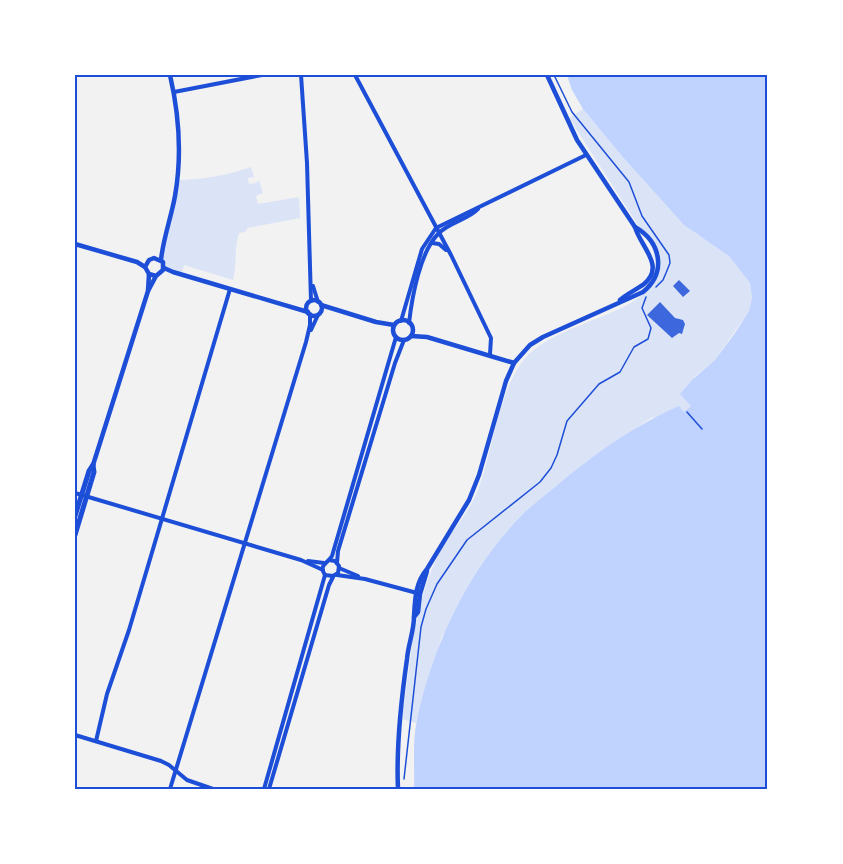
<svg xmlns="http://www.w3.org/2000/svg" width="843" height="864" font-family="Overpass,sans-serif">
<rect width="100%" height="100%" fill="#f2f2f2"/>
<!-- green -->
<g fill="#dbe4f7">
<path d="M 583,109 L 621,155 L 676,216 L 696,234 L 714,244 L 729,256 L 750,283 L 752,298 L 749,311 L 715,360 L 694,377 L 692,406 L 684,413 L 651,418 L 584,463 L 442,636 L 416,723 L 402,719 C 410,666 413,609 436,560 C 447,536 468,515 478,490 C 493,451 499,385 528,355 C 556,328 606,320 637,299 C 645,293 651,278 657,269 L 652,247 L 569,118 Z"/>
<path d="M 251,167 L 254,177 L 248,178 L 249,184 L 256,183 L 259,180 L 263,193 L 256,196 L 258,204 L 299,197 L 300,218 L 248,228 L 245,232 L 239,233 C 234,249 237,264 233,280 L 184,265 L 181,275 L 164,268 L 162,247 L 177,180 C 201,180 228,175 251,167 Z"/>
</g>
<!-- water -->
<path fill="#bfd3fe" d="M 567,75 L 768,75 L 768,789 L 414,789 C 415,767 412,742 417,720 C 433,644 469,568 525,512 C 538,500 554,489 567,477 C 601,449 638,424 679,406 L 684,412 L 691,406 L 680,394 L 694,378 L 715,360 L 735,333 L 749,311 L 752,298 L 750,283 L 729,256 L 684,225 L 621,155 L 583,109 L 572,90 Z"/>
<!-- building -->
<g fill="#3d67dc">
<path d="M 679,280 L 690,291 L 683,297 L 673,286 Z"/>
<path d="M 660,302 L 675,318 L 683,320 L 685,324 L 682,334 L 679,333 L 672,338 L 647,315 Z"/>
</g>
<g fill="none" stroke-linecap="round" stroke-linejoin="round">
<!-- path -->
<g stroke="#1d4ed8" stroke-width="1.5">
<path d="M 554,75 L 572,112 L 629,182 L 642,216 L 669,255 L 670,263 L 666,273 L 663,280 L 656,287"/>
<path d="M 687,412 L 702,429"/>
<path d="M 404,779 L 421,627 L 426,609 L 437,584 L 467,540 L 540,482 L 551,468 L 557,455 L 567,421 L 599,384 L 620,372 L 634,347 L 648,339 L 651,328 L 642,308 L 646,297"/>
</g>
<!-- minor -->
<g stroke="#1d4ed8" stroke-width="4">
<path d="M 301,75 L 307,163 L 311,301"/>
<path d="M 355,75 L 451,255 L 491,338 L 490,354"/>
<path d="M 174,92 L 262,75"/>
<path d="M 432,243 L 439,244 L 446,250"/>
<path d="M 313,286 L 318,302"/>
<path d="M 401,321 L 422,249 L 436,228 L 586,155"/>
<path d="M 409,323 C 412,297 420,252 438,234 C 449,222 468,220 478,209"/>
<path d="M 311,330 L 318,315"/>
<path d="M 75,493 L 301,560 L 323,570"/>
<path d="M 329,560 L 335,561 L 339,566 L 338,573 L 333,576 L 325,575 C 318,565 328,563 332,556 L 396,337"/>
<path d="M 308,561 L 324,563"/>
<path d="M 337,563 L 338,551 L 395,363 L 404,340"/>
<path d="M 339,568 L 358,576"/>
<path d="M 337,575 L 365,579 L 417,593"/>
<path d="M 75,735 L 161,761 L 169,765 L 187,780 L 213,789"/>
<path d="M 96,741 L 107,694 L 129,630 L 230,289"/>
<path d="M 170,789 L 306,342 L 310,325 L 310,314"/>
<path d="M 264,789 L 325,575"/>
<path d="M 269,789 L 329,585 L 333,577"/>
</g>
<!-- tertiary -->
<g stroke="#1d4ed8" stroke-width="4.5">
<path d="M 547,75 L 577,140 L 635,227 C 640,246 666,266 644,284 C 636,290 628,293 620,300"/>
<path d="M 75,244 L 137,262 L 145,267"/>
<path d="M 161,260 C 163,239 171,218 175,196 C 182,156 179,114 170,75"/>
<path d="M 164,268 L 173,272 L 308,312"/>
<path d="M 148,291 L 149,274"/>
<circle cx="314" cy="308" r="8"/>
<path d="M 321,305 L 376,322 L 394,325"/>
<circle cx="403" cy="330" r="10"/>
<path d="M 411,336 L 427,337 L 514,363"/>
<path d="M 93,465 L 148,291 L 156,276 L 163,270 L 163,262 L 154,258 L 149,260 L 145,267 L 149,274 L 156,276"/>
<path d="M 414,617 L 418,612 L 420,594 L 427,571"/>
<path d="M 398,789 C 396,746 401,701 407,659 C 408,645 414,631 414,617 C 415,600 415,583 427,569 L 469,500 L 479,475 L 506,381 L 514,363 L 530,345 L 543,337 L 643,292 C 667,272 661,242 635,227"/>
</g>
<!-- secondary -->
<g stroke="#1d4ed8" stroke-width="5">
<path d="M 75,516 L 89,471 L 93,465"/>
<path d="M 75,535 L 94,472 L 93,465"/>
</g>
</g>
<!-- border -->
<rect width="843" height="864" fill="none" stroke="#ffffff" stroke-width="153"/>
<rect x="76" y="76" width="690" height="712" fill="none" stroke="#1d4ed8" stroke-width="2"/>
</svg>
